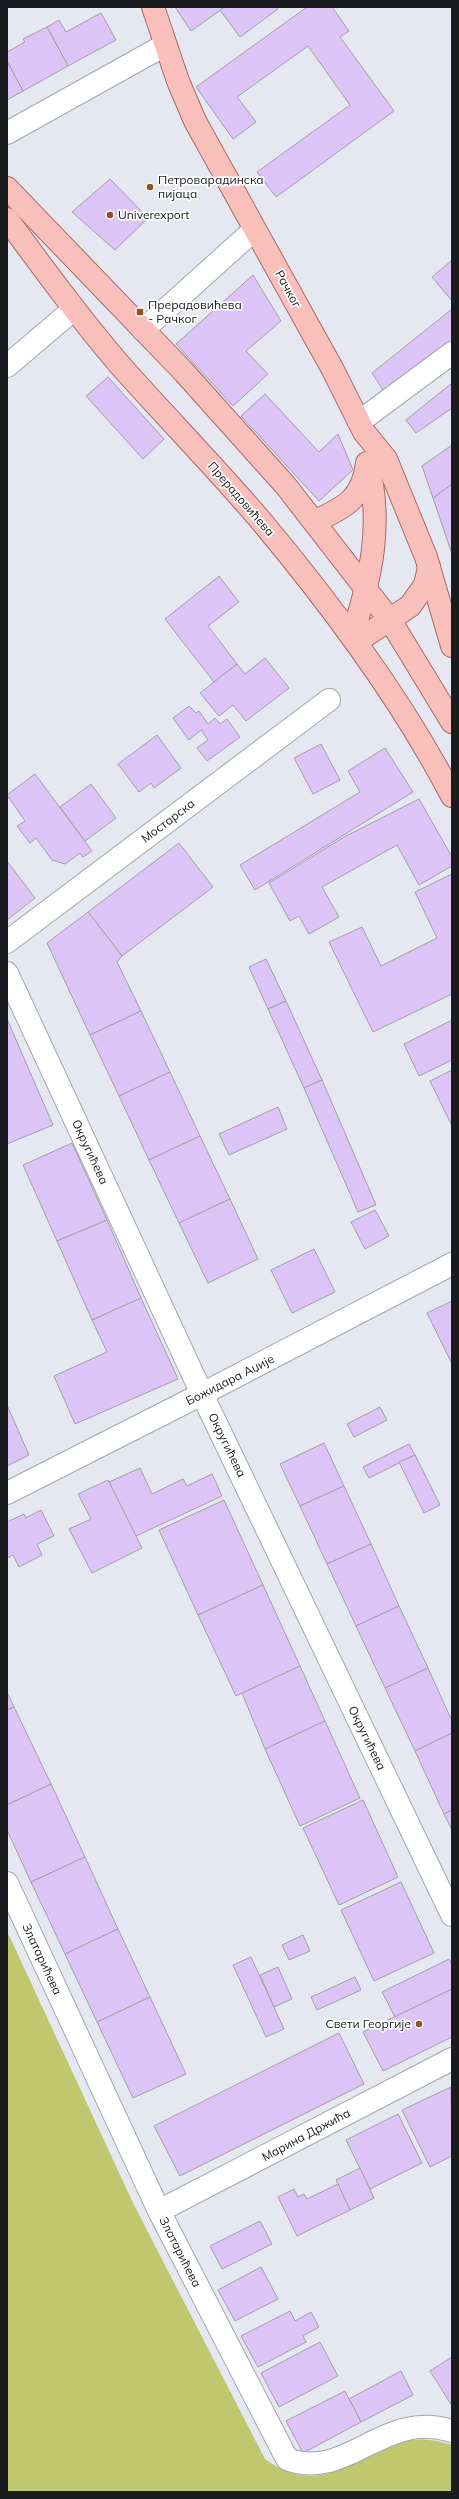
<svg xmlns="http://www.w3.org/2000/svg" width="459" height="2499" font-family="Mulish,sans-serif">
<rect width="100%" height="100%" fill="#e5e7f1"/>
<!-- green -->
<path fill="#c0c86f" d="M 7,1931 L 134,2205 L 265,2459 C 319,2499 354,2457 404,2442 C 420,2437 436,2440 452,2445 L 452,2492 L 7,2492 Z"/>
<!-- building -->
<g fill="#dcc4f7" stroke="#a39fa8">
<path d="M 175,7 L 225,7 L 191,31 Z"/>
<path d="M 225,7 L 277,7 L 278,9 L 240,37 L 220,10 Z"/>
<path d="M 307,7 L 332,7 L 349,31 L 340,37 L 394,111 L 276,197 L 257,172 L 350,105 L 308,46 L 237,97 L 256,122 L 233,139 L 196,87 Z"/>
<path d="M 101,13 L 116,40 L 68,66 L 47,27 L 59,20 L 66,32 Z"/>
<path d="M 47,27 L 68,66 L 23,91 L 7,61 L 7,52 L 25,42 L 23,39 Z"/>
<path d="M 9,65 L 23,91 L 7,100 L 7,66 Z"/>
<path d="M 110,179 L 148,218 L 115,250 L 72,212 Z"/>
<path d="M 451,261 L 452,262 L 452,301 L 432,277 Z"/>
<path d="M 253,275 L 281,321 L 246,351 L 268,374 L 233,406 L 176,344 Z"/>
<path d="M 452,309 L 452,346 L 387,396 L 372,373 Z"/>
<path d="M 108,377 L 164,439 L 143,459 L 86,396 Z"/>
<path d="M 452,383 L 452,408 L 416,433 L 406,420 Z"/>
<path d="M 265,394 L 319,452 L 338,434 L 353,470 L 319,501 L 241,416 Z"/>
<path d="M 452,445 L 452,484 L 433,498 L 422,466 Z"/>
<path d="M 452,484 L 452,554 L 433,498 Z"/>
<path d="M 219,576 L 239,602 L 208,626 L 237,664 L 214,682 L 165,619 Z"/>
<path d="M 265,658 L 289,688 L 246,721 L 233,705 L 219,716 L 200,693 L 237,664 L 245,674 Z"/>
<path d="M 189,706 L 196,713 L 199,711 L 208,724 L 215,718 L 220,724 L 227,719 L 240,737 L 207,761 L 197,748 L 208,740 L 201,730 L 189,740 L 173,718 Z"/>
<path d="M 157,735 L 181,768 L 154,788 L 151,783 L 139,792 L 118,764 Z"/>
<path d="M 321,744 L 340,780 L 313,794 L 294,758 Z"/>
<path d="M 385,748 L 413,792 L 255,890 L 240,865 L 360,792 L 348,771 Z"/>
<path d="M 35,774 L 92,851 L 83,857 L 80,853 L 65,864 L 52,860 L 36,838 L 30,843 L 17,826 L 25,821 L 7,795 Z"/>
<path d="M 91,784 L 116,818 L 85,841 L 60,807 Z"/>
<path d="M 419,799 L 452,857 L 452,866 L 419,885 L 397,845 L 322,887 L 339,917 L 309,934 L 299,916 L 290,921 L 269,883 L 344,837 Z"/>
<path d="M 179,843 L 213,887 L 122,956 L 88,912 Z"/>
<path d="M 7,861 L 35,898 L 7,920 Z"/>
<path d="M 452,874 L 452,994 L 373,1032 L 329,942 L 362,927 L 381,966 L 437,938 L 415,892 Z"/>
<path d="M 88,912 L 122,956 L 117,962 L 141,1011 L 90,1035 L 47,943 Z"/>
<path d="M 266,959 L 286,1001 L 268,1009 L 249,967 Z"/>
<path d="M 286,1001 L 322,1080 L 304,1088 L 268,1009 Z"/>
<path d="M 141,1011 L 170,1072 L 119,1096 L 90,1035 Z"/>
<path d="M 7,1019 L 53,1125 L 7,1144 Z"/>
<path d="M 452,1020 L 452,1060 L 419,1076 L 404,1044 Z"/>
<path d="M 452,1070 L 452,1126 L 430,1081 Z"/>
<path d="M 170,1072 L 200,1136 L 149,1160 L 119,1096 Z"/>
<path d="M 322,1080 L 376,1205 L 358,1212 L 304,1088 Z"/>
<path d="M 278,1107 L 287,1129 L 229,1155 L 219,1134 Z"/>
<path d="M 200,1136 L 230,1199 L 179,1223 L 149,1160 Z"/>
<path d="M 72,1143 L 107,1220 L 57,1241 L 23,1165 Z"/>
<path d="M 230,1199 L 258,1259 L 208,1283 L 179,1223 Z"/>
<path d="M 375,1210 L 389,1236 L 365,1249 L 351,1222 Z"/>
<path d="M 107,1220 L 141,1298 L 92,1320 L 57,1241 Z"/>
<path d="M 314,1249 L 335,1292 L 292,1313 L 271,1270 Z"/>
<path d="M 141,1298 L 178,1379 L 75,1424 L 54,1376 L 107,1352 L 92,1320 Z"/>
<path d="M 452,1301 L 452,1364 L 427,1313 Z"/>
<path d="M 7,1405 L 29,1455 L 7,1466 Z"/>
<path d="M 380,1407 L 387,1420 L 354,1437 L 347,1424 Z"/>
<path d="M 324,1443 L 344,1486 L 300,1506 L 280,1464 Z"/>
<path d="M 409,1444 L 415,1455 L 369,1478 L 363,1467 Z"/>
<path d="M 415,1455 L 440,1505 L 424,1513 L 399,1462 Z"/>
<path d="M 140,1468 L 152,1494 L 183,1479 L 187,1486 L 212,1474 L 222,1496 L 136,1536 L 109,1482 Z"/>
<path d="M 108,1480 L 142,1548 L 92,1573 L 69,1529 L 91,1519 L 78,1494 Z"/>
<path d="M 344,1486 L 371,1544 L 327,1564 L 300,1506 Z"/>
<path d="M 224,1500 L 263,1585 L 198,1615 L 159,1530 Z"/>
<path d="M 41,1510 L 54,1536 L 37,1544 L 42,1555 L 19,1567 L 13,1555 L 7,1558 L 7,1522 L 24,1514 L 26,1518 Z"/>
<path d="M 371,1544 L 399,1606 L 356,1626 L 327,1564 Z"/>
<path d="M 263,1585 L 300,1666 L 236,1696 L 198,1615 Z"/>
<path d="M 399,1606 L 428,1668 L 385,1688 L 356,1626 Z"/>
<path d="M 300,1666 L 325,1721 L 265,1749 L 242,1693 Z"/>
<path d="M 428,1668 L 452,1721 L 452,1733 L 415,1751 L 385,1688 Z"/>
<path d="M 7,1692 L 14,1707 L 7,1710 Z"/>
<path d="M 14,1707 L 51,1784 L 7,1805 L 7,1710 Z"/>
<path d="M 325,1721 L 360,1798 L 300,1826 L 265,1749 Z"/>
<path d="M 452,1733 L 452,1810 L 444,1814 L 415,1751 Z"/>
<path d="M 51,1784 L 85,1857 L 31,1882 L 7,1830 L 7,1805 Z"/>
<path d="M 363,1800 L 398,1877 L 339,1905 L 303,1828 Z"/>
<path d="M 452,1810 L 452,1830 L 444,1814 Z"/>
<path d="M 85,1857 L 118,1929 L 65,1954 L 31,1882 Z"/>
<path d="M 401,1882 L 434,1953 L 374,1981 L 341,1910 Z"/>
<path d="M 118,1929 L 150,1997 L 97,2022 L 65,1954 Z"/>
<path d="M 303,1935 L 310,1951 L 289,1960 L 282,1945 Z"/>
<path d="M 251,1957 L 284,2029 L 266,2037 L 233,1965 Z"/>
<path d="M 449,1959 L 452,1965 L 452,1989 L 395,2017 L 382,1992 Z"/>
<path d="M 278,1967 L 292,1999 L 274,2007 L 260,1975 Z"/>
<path d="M 355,1977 L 361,1990 L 317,2010 L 311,1997 Z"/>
<path d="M 452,1989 L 452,2037 L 383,2071 L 363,2032 Z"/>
<path d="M 150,1997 L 186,2074 L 133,2098 L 97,2022 Z"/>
<path d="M 339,2033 L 364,2084 L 180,2176 L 154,2126 Z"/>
<path d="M 451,2087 L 452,2156 L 430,2167 L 402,2110 Z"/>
<path d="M 398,2114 L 422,2163 L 370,2189 L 346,2140 Z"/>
<path d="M 360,2168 L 374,2198 L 350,2210 L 336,2180 Z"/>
<path d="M 338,2184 L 350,2210 L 297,2236 L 278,2197 L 294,2189 L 298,2197 L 304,2194 L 307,2199 Z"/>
<path d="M 260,2221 L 272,2244 L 222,2269 L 210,2246 Z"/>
<path d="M 261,2267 L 278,2299 L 235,2321 L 218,2290 Z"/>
<path d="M 290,2311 L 295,2321 L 311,2312 L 319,2327 L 303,2336 L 306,2342 L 258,2367 L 241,2336 Z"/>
<path d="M 320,2342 L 338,2376 L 279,2407 L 261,2373 Z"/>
<path d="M 452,2357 L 452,2406 L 430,2371 Z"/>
<path d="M 401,2371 L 413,2395 L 361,2422 L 349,2399 Z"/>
<path d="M 345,2391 L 361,2422 L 303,2453 L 286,2421 Z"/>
</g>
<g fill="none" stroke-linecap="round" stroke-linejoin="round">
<defs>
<g id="minor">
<path d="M 7,133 L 165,45"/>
<path d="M 143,330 L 254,230"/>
<path d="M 7,366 L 74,309"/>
<path d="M 359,422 L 452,353"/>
<path d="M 7,942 L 329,700"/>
<path d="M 7,973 L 202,1394 L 452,1915"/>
<path d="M 7,1493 L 202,1394 L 452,1264"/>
<path d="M 7,1883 L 159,2211 L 287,2459 C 347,2482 383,2409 452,2431"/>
<path d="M 159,2211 L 452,2059"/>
</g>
<g id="major">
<path d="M 153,7 L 178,81 L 195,121 L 333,370 L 364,432 L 386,459 L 426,557 L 452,646"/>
<path d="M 7,188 L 183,371 L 286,486 L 390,620 L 452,722"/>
<path d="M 7,219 C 43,268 79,317 119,364 C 166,417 216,468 262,522 C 333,607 401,698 452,796"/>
<path d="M 315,521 C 345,508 363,498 367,463"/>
<path d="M 352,636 C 371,578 383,525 368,464"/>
<path d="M 356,642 L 410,606 L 425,585 L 429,567"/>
</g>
</defs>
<!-- minor casing -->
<use href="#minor" stroke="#a4a6af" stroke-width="24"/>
<!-- major casing -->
<use href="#major" stroke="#a86a66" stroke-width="24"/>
<!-- minor -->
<use href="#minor" stroke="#fff" stroke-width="22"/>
<!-- major -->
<use href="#major" stroke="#f9bfba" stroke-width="22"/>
</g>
<!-- markers -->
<g fill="#944f23" stroke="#fff" stroke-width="1.5">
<circle cx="150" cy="187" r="4"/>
<circle cx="110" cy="215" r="4"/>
<rect x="136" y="308" width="8" height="8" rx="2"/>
<circle cx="419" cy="2024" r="4"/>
</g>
<g text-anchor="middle" stroke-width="3.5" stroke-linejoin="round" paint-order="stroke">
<!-- poi labels -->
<g font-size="12" fill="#1a1b1e" stroke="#fff" text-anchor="start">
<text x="158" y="184">Петроварадинска<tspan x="158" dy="14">пијаца</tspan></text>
<text x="118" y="219">Univerexport</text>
<text x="148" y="309">Прерадовићева<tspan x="148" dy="14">- Рачког</tspan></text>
<text x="411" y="2028" text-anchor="end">Свети Георгије</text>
</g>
<!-- street labels -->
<g font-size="12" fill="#1a1b1e" stroke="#fff">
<text transform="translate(288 289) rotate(61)" y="4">Рачког</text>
<text transform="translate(241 499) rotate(49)" y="4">Прерадовићева</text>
<text transform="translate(168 821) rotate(-37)" y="4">Мостарска</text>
<text transform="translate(90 1152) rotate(65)" y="4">Округићева</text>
<text transform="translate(230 1380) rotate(-27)" y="4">Божидара Аџије</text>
<text transform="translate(227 1445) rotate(64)" y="4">Округићева</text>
<text transform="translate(367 1738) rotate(64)" y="4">Округићева</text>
<text transform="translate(42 1959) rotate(65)" y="4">Златарићева</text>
<text transform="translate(306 2135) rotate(-28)" y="4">Марина Држића</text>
<text transform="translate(180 2252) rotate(63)" y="4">Златарићева</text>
</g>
</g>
<!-- border -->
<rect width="459" height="2499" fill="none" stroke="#1a1b1e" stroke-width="16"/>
</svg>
